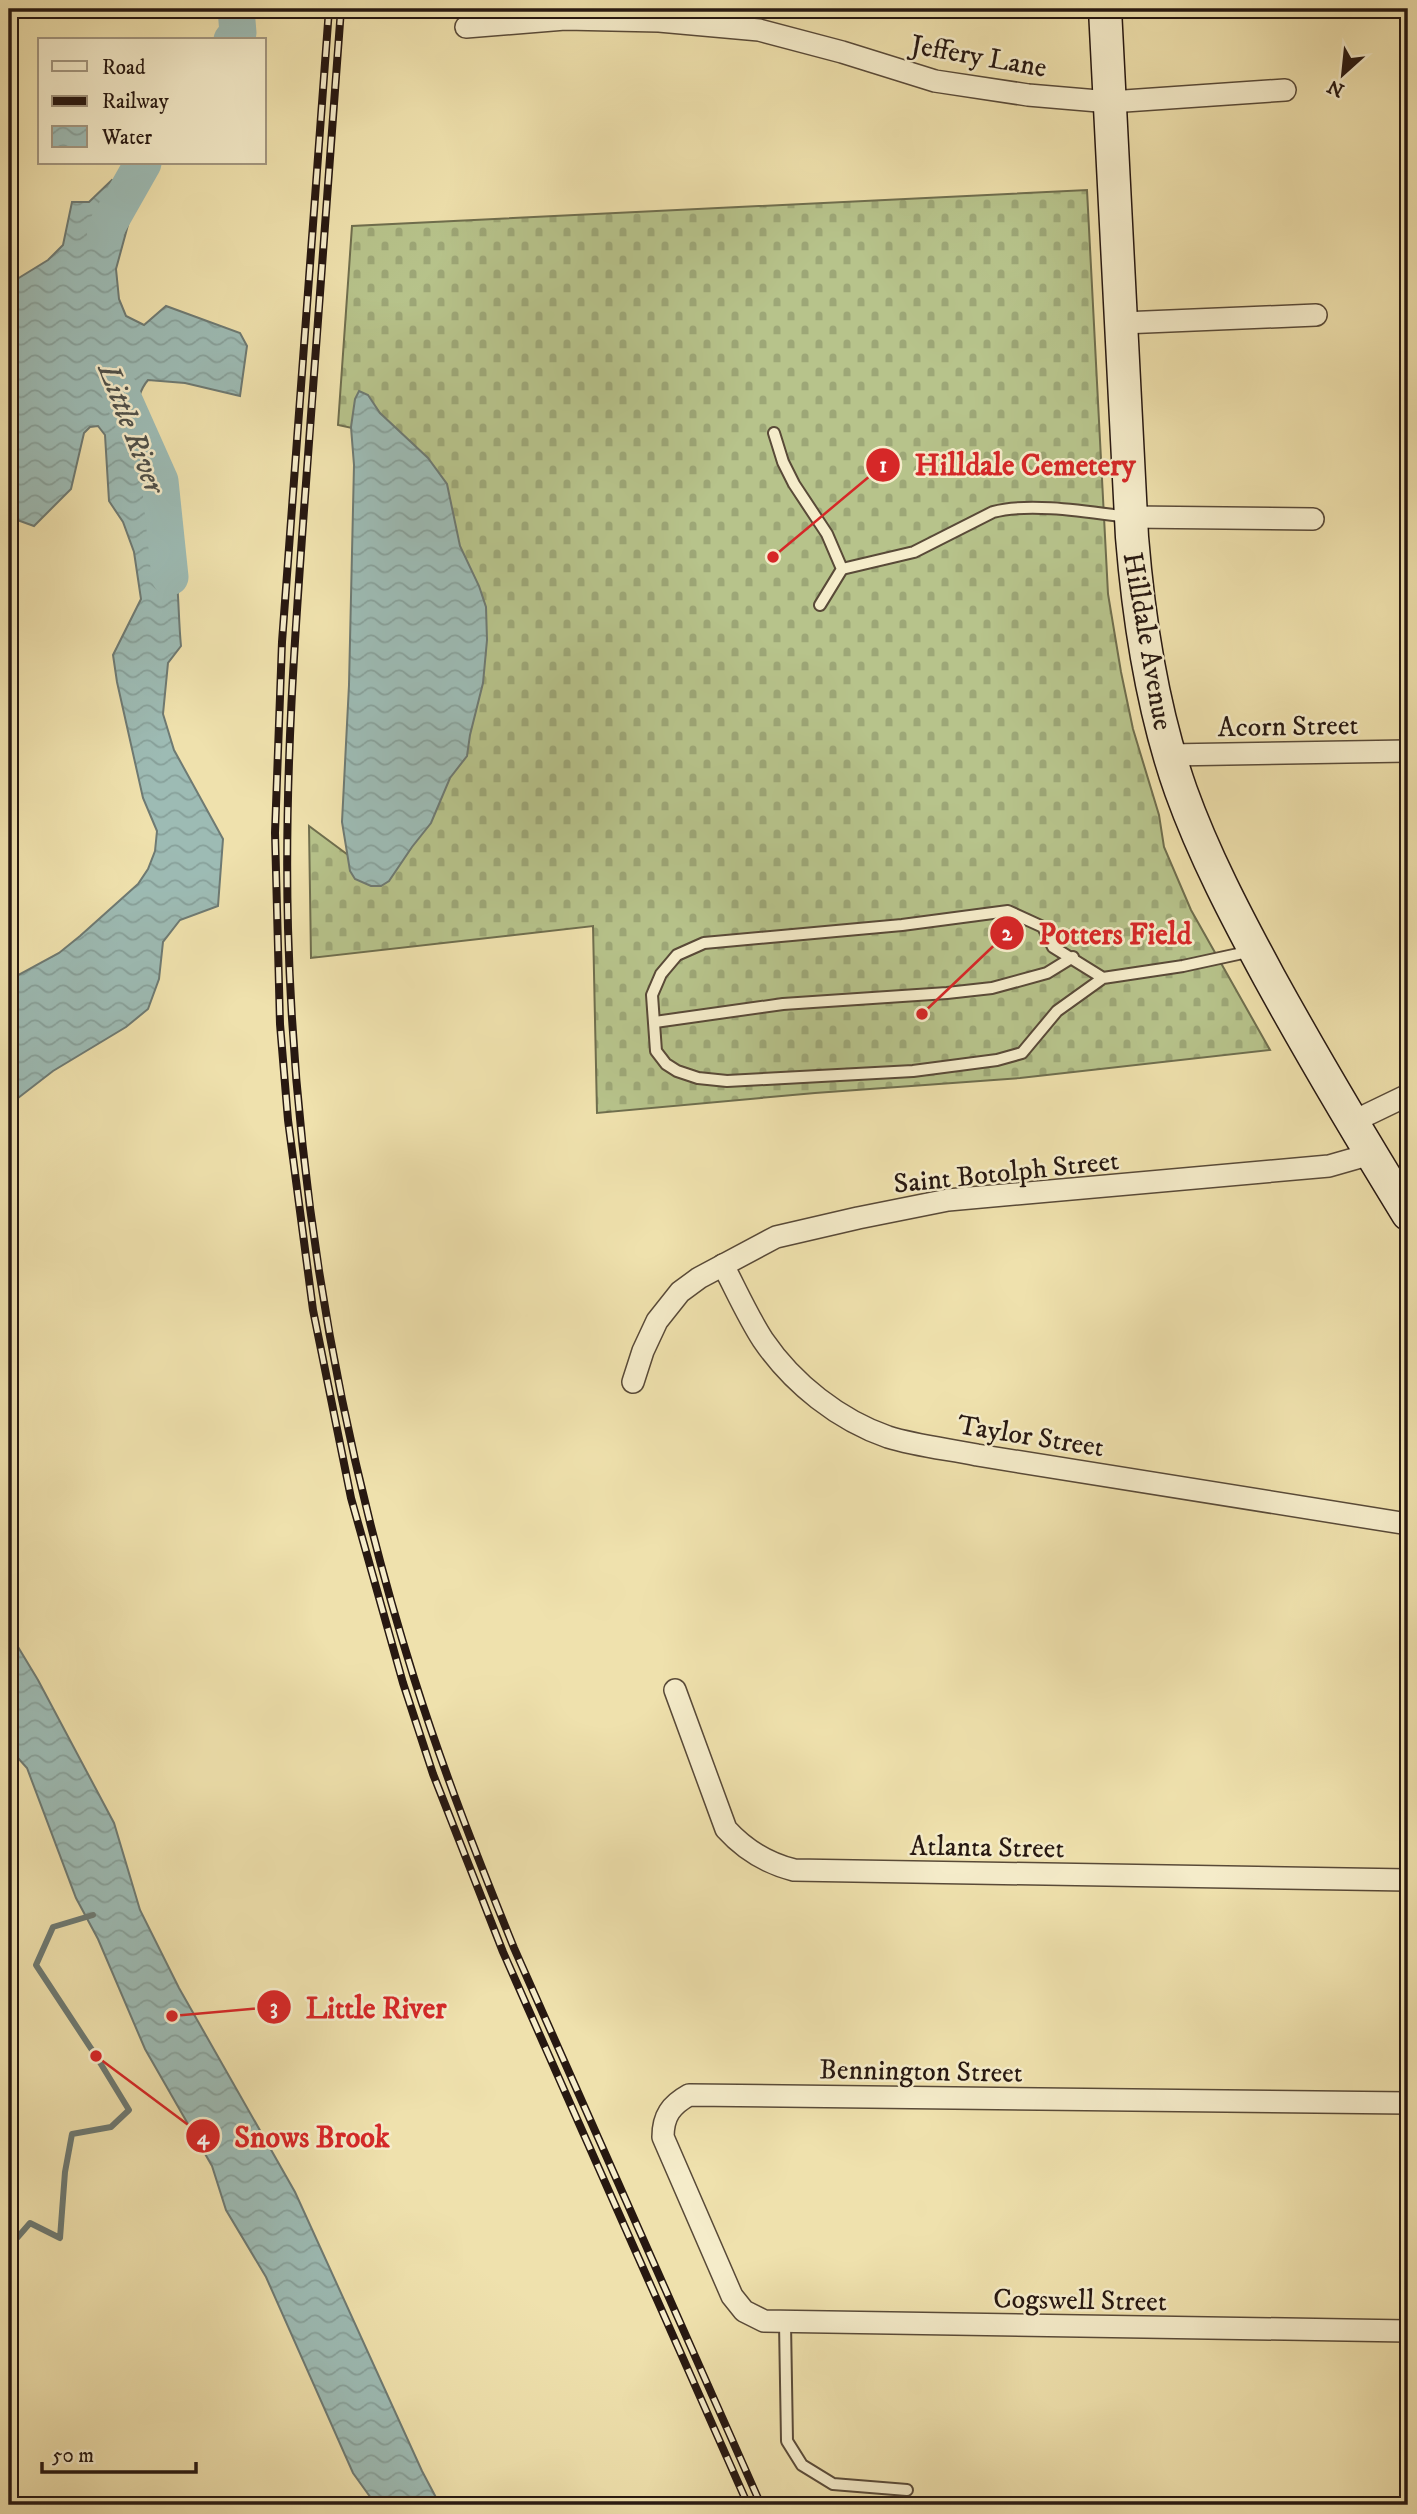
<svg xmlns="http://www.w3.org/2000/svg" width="1417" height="2514" font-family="'IM FELL DW Pica',serif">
<defs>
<pattern id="cemetery-stones" width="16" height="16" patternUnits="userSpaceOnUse" patternTransform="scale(1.75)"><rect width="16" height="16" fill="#b7c38b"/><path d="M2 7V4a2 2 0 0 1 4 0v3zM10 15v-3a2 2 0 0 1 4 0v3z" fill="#9da777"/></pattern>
<pattern id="water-waves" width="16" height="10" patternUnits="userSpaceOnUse" patternTransform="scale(1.75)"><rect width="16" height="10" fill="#9dbbb4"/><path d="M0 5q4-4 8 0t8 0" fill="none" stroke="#87a09a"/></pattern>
</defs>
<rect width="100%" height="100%" fill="#efe1ad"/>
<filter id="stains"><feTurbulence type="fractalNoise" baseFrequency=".00286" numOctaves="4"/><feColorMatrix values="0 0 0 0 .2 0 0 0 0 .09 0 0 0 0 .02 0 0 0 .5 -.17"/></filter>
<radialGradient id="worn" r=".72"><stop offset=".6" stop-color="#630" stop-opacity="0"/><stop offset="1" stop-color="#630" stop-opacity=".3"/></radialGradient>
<!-- cemetery -->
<path fill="url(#cemetery-stones)" stroke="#6f6e4e" stroke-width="2" d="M 1087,190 L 1108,594 L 1121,672 L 1133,729 L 1159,815 L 1164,847 L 1191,910 L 1270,1050 L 1020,1078 L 815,1093 L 597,1113 L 593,926 L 311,958 L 309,826 L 371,872 L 371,432 L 338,425 L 352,226 Z"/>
<!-- water -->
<g fill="url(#water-waves)" stroke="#6e7a73" stroke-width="2">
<path d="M 112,180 L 131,186 L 134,203 L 116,269 L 119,299 L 126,316 L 144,325 L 166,306 L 240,333 L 247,346 L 240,396 L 185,383 L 148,380 C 114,420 166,509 174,555 C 179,584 178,616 181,646 L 168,663 L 163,714 L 174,750 L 223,839 L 218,906 L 180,920 L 163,942 L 159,979 L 148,1009 L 126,1027 L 53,1071 L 9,1105 L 9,980 L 59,953 L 80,936 L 138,884 L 148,869 L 155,851 L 157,831 L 143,798 L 117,682 L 113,655 L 141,599 L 134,552 L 123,522 L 109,501 L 105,435 L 98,426 L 90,427 L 84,433 L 71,489 L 34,526 L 9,517 L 9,284 L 48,260 L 63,245 L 72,202 L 89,202 Z"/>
<path d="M 359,391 L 368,395 L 380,413 L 428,458 L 447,484 L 460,546 L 479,586 L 486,607 L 487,640 L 483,683 L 470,735 L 467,756 L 450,778 L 431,823 L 412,847 L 389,881 L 381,886 L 371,886 L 355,879 L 350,871 L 342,822 L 349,685 L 354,465 L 351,427 L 355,399 Z"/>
<path d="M 9,1632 L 38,1680 L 114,1823 L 140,1910 L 179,1988 L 295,2192 L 422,2471 L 440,2505 L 376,2505 L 353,2473 L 266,2277 L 226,2210 L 212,2166 L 145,2049 L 98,1939 L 76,1898 L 27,1768 L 9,1748 Z"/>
</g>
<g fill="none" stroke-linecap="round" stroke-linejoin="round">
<!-- stream -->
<path stroke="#6e7a73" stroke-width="6" d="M 9,2241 L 17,2238 L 30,2223 L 60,2238 L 65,2172 L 72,2134 L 111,2127 L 129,2110 L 96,2056 L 36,1965 L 53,1927 L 93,1915"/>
<!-- river -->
<g stroke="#9dbbb4" stroke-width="37">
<path d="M 232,40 L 238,33 L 236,9"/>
<path d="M 105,230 L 143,163"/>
<path d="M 119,389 L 160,481 L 170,577"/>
</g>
<defs>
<g id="lane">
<path d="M 774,433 L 783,462 L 794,484 L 827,534 L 842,569 L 820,605"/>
<path d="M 842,569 L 914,552 L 993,512 C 1030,502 1089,512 1128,517"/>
<path d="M 1103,978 L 1053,947 L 1043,927 L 1008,911 L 902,925 L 704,943 L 677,955 L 661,974 L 652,995 L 656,1051 L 666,1064 L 677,1071 L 698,1078 L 727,1081 L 913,1071 L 997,1060 L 1022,1053 L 1057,1011 L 1103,978 L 1183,966 L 1252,951"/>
<path d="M 655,1022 L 783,1004 L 947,993 L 992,988 L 1047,973 L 1073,957"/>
<path d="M 785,2323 L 787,2441 L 802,2465 L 833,2484 L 907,2490"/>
</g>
<g id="street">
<path d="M 466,27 L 565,19 L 659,21 L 759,30 L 842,52 L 935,81 L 1028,95 L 1110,102 L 1285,90"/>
<path d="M 1122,323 L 1316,315"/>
<path d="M 1130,517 L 1313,519"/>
<path d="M 1169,755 L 1408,751"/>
<path d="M 1352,1122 L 1408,1095"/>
<path d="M 723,1265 C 736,1290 748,1317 763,1340 C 793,1384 839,1420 888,1437 C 917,1446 948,1449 977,1455 L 1408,1524"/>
<path d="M 633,1382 L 643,1351 L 657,1321 L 680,1292 L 699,1278 L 776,1237 L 858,1218 L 948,1200 L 1329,1166 L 1371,1154"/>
<path d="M 675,1690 L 726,1829 C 745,1850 766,1863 794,1870 L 1408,1880"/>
<path d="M 1408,2103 L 689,2095 C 671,2105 663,2116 663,2137 L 732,2296 L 744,2311 L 764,2321 L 1408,2331"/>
</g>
<path id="secondary" d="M 1105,9 L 1132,537 C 1139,623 1152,709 1181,791 C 1204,855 1236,916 1269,977 C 1313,1057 1360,1136 1408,1214"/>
</defs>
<!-- lane casing -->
<use href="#lane" stroke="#594a38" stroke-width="14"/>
<!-- street casing -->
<use href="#street" stroke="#594a38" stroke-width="24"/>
<!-- secondary casing -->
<use href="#secondary" stroke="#271811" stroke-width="35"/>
<!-- lane -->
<use href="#lane" stroke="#f5ecca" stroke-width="10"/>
<!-- street -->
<use href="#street" stroke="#f5ecca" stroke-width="21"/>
<!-- secondary -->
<use href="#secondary" stroke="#f5ecca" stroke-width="32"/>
<defs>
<g id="rail">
<path d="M 329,9 L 282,642 L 275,833 L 280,1024 L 288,1120 L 313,1310 L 351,1498 L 403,1683 L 433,1774 L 503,1952 L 748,2505"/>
<path d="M 341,9 C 329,167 318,325 306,483 C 295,631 284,779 288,928 C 295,1182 338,1436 414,1678 C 443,1770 478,1859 514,1948 L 761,2505"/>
</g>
</defs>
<!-- rail casing -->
<use href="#rail" stroke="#271811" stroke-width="8"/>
<!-- rail -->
<use href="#rail" stroke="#f5ecca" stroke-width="5" stroke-dasharray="16" stroke-linecap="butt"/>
</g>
<g text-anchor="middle" stroke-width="5" stroke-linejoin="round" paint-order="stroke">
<!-- street labels -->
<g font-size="28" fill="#271811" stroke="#f5ecca">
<text transform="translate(979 55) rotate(10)" y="10">Jeffery Lane</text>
<text transform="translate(1149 641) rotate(80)" y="10">Hilldale Avenue</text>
<text transform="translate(1288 725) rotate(-1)" y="10">Acorn Street</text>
<text transform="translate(1006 1171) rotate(-6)" y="10">Saint Botolph Street</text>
<text transform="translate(1031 1435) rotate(9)" y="10">Taylor Street</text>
<text transform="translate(987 1846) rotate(1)" y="10">Atlanta Street</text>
<text transform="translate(921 2070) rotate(1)" y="10">Bennington Street</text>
<text transform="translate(1080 2299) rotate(1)" y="10">Cogswell Street</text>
</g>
<!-- water labels -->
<g font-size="30" font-style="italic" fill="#50514a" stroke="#f5ecca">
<text transform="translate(132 428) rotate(69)" y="10">Little River</text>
</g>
</g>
<!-- callouts -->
<path fill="none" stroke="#d62828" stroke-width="2.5" d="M773 557L883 465M922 1014L1007 933M172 2016L274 2007M96 2056L203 2136"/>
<g fill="#d62828" stroke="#f5ecca" stroke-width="2.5">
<circle cx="773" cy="557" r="7"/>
<circle cx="922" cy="1014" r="7"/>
<circle cx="172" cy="2016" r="7"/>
<circle cx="96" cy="2056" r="7"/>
<circle cx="883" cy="465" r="18"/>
<circle cx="1007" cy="933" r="18"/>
<circle cx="274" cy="2007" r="18"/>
<circle cx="203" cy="2136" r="18"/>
</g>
<g font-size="21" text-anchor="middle" font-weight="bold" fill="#fff">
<text x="883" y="472">1</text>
<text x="1007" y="940">2</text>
<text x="274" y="2014">3</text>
<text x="203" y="2144">4</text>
</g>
<g font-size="30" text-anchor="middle" font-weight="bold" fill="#d62828" stroke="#f5ecca" stroke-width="5" stroke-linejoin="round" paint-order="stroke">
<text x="1025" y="475">Hilldale Cemetery</text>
<text x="1115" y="944">Potters Field</text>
<text x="376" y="2018">Little River</text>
<text x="312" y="2147">Snows Brook</text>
</g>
<!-- margin -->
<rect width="1417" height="2514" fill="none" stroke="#efe1ad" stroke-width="35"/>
<rect x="10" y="10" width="1396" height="2493" fill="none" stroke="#271811" stroke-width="3.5"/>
<rect x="18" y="18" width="1382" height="2479" fill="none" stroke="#271811" stroke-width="2"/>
<!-- legend -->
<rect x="38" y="38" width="228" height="126" fill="#f5ecca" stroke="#a39780" stroke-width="2"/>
<rect x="52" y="61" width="35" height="10" fill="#f5ecca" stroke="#a39780" stroke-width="2"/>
<text x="102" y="74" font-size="21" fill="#271811">Road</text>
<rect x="52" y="96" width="35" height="10" fill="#271811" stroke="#a39780" stroke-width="2"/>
<text x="102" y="108" font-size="21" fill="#271811">Railway</text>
<rect x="52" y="126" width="35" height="21" fill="url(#water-waves)" stroke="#a39780" stroke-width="2"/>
<text x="102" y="144" font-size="21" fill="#271811">Water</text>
<!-- north arrow -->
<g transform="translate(1343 74) rotate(207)" stroke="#f5ecca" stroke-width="5" paint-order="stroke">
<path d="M0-5L12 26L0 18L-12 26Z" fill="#271811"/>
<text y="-10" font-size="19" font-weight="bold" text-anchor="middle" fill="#271811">N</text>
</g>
<!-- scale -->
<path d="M42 2462v10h154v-10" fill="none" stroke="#271811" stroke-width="3.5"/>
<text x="52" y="2462" font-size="21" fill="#271811" stroke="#f5ecca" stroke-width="5" paint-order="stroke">50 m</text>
<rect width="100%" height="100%" filter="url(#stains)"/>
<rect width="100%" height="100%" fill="url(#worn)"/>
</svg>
